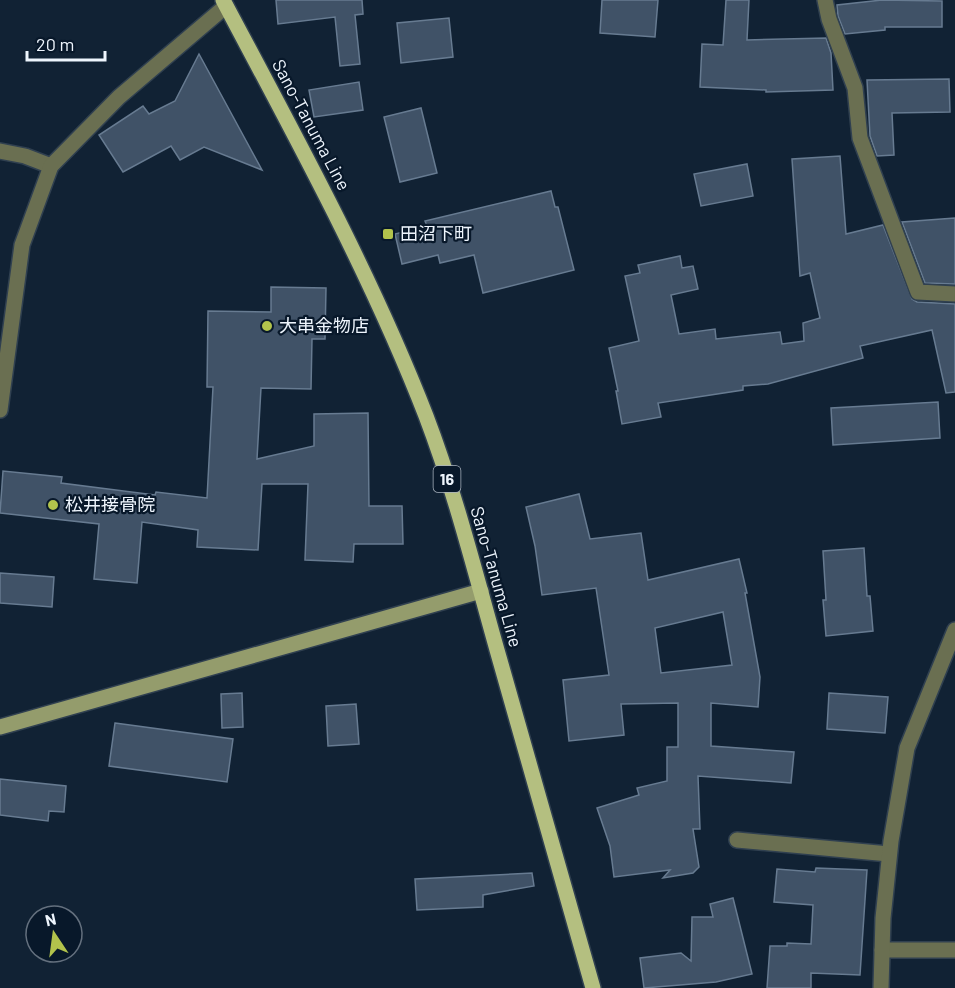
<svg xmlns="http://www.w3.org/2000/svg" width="955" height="988" font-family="Barlow,'Noto Sans JP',sans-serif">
<rect width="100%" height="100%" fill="#112234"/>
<!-- building -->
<g fill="#405267" stroke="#677b91" stroke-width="1.5" fill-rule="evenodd">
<path d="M 276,0 L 362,0 L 363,14 L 355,15 L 360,64 L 340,66 L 335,17 L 278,24 Z"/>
<path d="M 602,0 L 658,0 L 655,37 L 600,33 Z"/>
<path d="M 726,0 L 749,0 L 747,40 L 826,38 L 831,53 L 833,90 L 766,92 L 766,90 L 700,87 L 702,44 L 723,45 Z"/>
<path d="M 882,0 L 942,1 L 942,27 L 885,27 L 885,30 L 845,34 L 838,16 L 837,5 Z"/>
<path d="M 449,18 L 453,57 L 401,63 L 397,23 Z"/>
<path d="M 199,54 L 262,170 L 204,147 L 180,160 L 171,146 L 123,172 L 99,135 L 143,106 L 149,114 L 175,101 Z"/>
<path d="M 949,79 L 950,112 L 892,113 L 894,155 L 877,156 L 870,136 L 867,80 Z"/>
<path d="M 359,82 L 363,110 L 314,117 L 309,90 Z"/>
<path d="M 421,108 L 437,173 L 400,182 L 384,117 Z"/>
<path d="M 840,156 L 846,234 L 883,225 L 912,299 L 917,302 L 955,304 L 955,392 L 946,393 L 932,330 L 860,346 L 863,358 L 768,384 L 743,386 L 743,390 L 658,403 L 661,417 L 622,424 L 616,391 L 618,391 L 609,348 L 639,341 L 625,276 L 640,273 L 638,265 L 680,256 L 682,268 L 693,266 L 698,289 L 671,295 L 679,334 L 715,329 L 716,339 L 780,332 L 782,344 L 804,341 L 803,323 L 820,318 L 810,273 L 800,276 L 792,159 Z"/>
<path d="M 747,164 L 753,196 L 701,206 L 694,174 Z"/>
<path d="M 551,191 L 555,207 L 558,207 L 574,270 L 483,293 L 474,255 L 440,263 L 438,255 L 402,264 L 395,234 L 427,226 L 425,221 Z"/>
<path d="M 955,218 L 955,284 L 925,283 L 902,222 Z"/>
<path d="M 271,287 L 326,288 L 325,339 L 312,339 L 311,389 L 261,388 L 257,459 L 314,446 L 314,414 L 368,413 L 369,506 L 402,506 L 403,544 L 354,544 L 353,562 L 305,560 L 308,484 L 262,484 L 258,550 L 197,547 L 198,530 L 142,522 L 137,583 L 94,579 L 99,524 L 0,513 L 3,471 L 62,477 L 61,483 L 155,495 L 156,492 L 207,498 L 213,387 L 207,387 L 208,311 L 271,312 Z"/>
<path d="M 938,402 L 940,438 L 833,445 L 831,408 Z"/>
<path d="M 579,494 L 590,539 L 641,533 L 648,580 L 739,559 L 747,593 L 745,593 L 760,677 L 758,707 L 711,703 L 711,746 L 794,752 L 791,783 L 698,776 L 700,829 L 693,829 L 699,867 L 693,873 L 663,878 L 670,870 L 614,877 L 610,846 L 597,808 L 639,795 L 637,788 L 667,781 L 667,747 L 678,747 L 678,703 L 621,704 L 624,735 L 569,741 L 563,680 L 609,675 L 596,588 L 542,595 L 535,546 L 526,507 ZM 723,612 L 732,665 L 661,673 L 655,628 Z"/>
<path d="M 864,548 L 867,596 L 870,596 L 873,631 L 826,636 L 823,600 L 826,600 L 823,551 Z"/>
<path d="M 0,573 L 54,577 L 52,607 L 0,603 Z"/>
<path d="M 242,693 L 243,727 L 222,728 L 221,694 Z"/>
<path d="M 829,693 L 888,697 L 885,733 L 827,729 Z"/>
<path d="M 356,704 L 359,744 L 328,746 L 326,706 Z"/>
<path d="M 115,723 L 233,739 L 227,782 L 109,766 Z"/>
<path d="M 0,779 L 66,786 L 64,812 L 49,811 L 48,821 L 0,815 Z"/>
<path d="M 816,868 L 867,870 L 860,975 L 811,973 L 811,988 L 767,988 L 770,946 L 787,946 L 787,943 L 811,944 L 813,905 L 774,902 L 777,869 L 815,872 Z"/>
<path d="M 532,873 L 534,886 L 483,895 L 483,907 L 417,910 L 415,879 Z"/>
<path d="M 733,898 L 752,974 L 716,982 L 644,988 L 640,958 L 681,953 L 691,961 L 692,917 L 713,917 L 710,904 Z"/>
</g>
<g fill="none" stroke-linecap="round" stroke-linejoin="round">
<defs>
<g id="street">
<path d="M 825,0 L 829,19 L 855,88 L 860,138 L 918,292 L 955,294"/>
<path d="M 0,151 L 25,156 L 51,166"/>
<path d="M 0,410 L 22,245 L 51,166 L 119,97 L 226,6"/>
<path d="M 737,840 L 889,854"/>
<path d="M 882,950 L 955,950"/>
<path d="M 881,988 L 883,918 L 891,841 L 907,748 L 955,630"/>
</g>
<path id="secondary" d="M 0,727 L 481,591"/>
<path id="primary" d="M 223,0 C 295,136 370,272 426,416 C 455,492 475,572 497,650 C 529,763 561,875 593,988"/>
</defs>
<!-- street casing -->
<use href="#street" stroke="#304050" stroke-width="18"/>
<!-- secondary casing -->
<use href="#secondary" stroke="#304050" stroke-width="18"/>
<!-- primary casing -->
<use href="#primary" stroke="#304050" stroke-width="18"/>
<!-- street -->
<use href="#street" stroke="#6a6f51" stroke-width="15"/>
<!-- secondary -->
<use href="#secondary" stroke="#949c6c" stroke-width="15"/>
<!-- primary -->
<use href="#primary" stroke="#b4bf80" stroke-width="15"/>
</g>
<!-- markers -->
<g fill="#b2c34c" stroke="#08182a" stroke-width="2">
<rect x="382" y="228" width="12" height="12" rx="3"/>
<circle cx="267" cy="326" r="6"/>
<circle cx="53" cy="505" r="6"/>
</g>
<g text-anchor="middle" stroke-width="4.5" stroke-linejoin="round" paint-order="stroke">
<!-- shield labels -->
<rect fill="#08182a" stroke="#a9b3be" stroke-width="1.5" x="433.5" y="466" width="27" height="26" rx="4.5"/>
<g font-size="16" font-weight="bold" fill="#eef5fd">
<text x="447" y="485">16</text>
</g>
<!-- street labels -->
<g font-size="18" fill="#eef5fd" stroke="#08182a">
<text transform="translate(311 125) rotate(62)" y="6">Sano-Tanuma Line</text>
<text transform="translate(496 577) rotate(74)" y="6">Sano-Tanuma Line</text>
</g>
<!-- poi labels -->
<g font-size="18" fill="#eef5fd" stroke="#08182a" text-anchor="start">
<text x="400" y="240">田沼下町</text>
<text x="279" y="332">大串金物店</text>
<text x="65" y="511">松井接骨院</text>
</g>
</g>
<!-- north arrow -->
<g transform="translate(54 934) rotate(347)"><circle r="28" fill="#08182a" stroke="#64707e" stroke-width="1.5"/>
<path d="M0-4.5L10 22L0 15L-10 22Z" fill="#b2c34c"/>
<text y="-9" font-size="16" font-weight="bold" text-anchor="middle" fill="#eef5fd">N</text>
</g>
<!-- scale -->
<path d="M27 51v9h78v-9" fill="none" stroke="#eef5fd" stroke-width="3"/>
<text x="36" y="51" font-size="18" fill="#eef5fd" stroke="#08182a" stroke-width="4.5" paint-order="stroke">20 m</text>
</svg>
